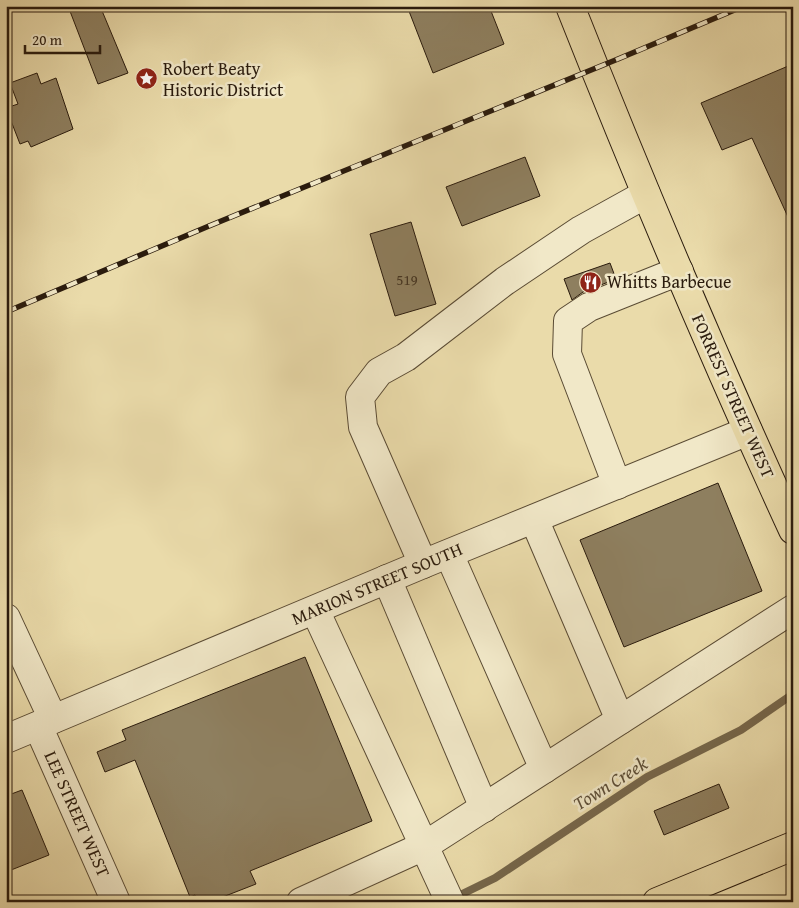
<svg xmlns="http://www.w3.org/2000/svg" width="799" height="908" font-family="'Gentium Book Plus',serif">
<rect width="100%" height="100%" fill="#eadbaa"/>
<filter id="stains"><feTurbulence type="fractalNoise" baseFrequency=".004" numOctaves="4"/><feColorMatrix values="0 0 0 0 .2 0 0 0 0 .09 0 0 0 0 .02 0 0 0 .5 -.17"/></filter>
<radialGradient id="worn" r=".72"><stop offset=".6" stop-color="#630" stop-opacity="0"/><stop offset="1" stop-color="#630" stop-opacity=".3"/></radialGradient>
<g fill="none" stroke-linecap="round" stroke-linejoin="round">
<!-- stream -->
<path stroke="#76674b" stroke-width="8" d="M 454,898 L 495,878 L 647,777 L 741,730 L 793,694"/>
</g>
<!-- building -->
<g fill="#8e7f5f" stroke="#2a1b0d">
<path d="M 68,6 L 100,6 L 128,73 L 98,84 Z"/>
<path d="M 407,6 L 489,6 L 504,44 L 433,73 Z"/>
<path d="M 793,64 L 793,228 L 752,138 L 722,150 L 701,103 Z"/>
<path d="M 37,73 L 41,84 L 56,78 L 73,129 L 31,147 L 28,141 L 20,144 L 6,108 L 18,104 L 10,83 Z"/>
<path d="M 525,157 L 540,196 L 462,226 L 446,187 Z"/>
<path d="M 411,222 L 436,304 L 395,316 L 370,234 Z"/>
<path d="M 610,263 L 616,279 L 583,292 L 572,300 L 564,279 Z"/>
<path d="M 718,483 L 762,591 L 624,647 L 580,540 Z"/>
<path d="M 305,657 L 372,821 L 250,871 L 256,884 L 210,902 L 197,902 L 195,895 L 190,897 L 135,760 L 105,772 L 97,752 L 126,740 L 122,730 Z"/>
<path d="M 719,784 L 729,808 L 664,835 L 654,811 Z"/>
<path d="M 22,790 L 49,855 L 6,872 L 6,796 Z"/>
</g>
<g fill="none" stroke-linecap="round" stroke-linejoin="round">
<defs>
<g id="minor">
<path d="M 617,485 L 567,354 L 568,321 L 589,307 L 679,271"/>
<path d="M 534,519 L 620,720"/>
<path d="M 449,554 L 544,769"/>
<path d="M 423,564 L 363,427 L 360,397 L 379,372 L 406,357 L 505,281 L 581,230 L 646,194"/>
<path d="M 387,579 L 484,808"/>
<path d="M 315,610 L 450,902"/>
<path d="M 6,618 L 53,719"/>
<path d="M 38,726 L 116,902"/>
<path d="M 6,739 L 423,564 L 748,431"/>
<path d="M 301,902 L 424,846 L 793,609"/>
</g>
<g id="major">
<path d="M 570,6 C 640,183 714,358 793,530"/>
<path d="M 657,902 L 793,846"/>
</g>
</defs>
<!-- minor casing -->
<use href="#minor" stroke="#5a4b34" stroke-width="30"/>
<!-- major casing -->
<use href="#major" stroke="#2a1b0d" stroke-width="30"/>
<!-- minor -->
<use href="#minor" stroke="#f1e8c8" stroke-width="28"/>
<!-- major -->
<use href="#major" stroke="#eadbaa" stroke-width="28"/>
<defs>
<path id="rail" d="M 6,312 L 209,226 L 618,59 L 744,6"/>
</defs>
<!-- rail casing -->
<use href="#rail" stroke="#2a1b0d" stroke-width="5.5"/>
<!-- rail -->
<use href="#rail" stroke="#f1e8c8" stroke-width="4" stroke-dasharray="11" stroke-linecap="butt"/>
</g>
<!-- icons -->
<defs>
<symbol id="sight-disc" viewBox="-11 -11 22 22"><circle r="9.5" fill="#8f2418" stroke="#f1e8c8"/><path d="M0-6L1.8-2.2L6-1.7L2.9 1.2L3.7 5.4L0 3.3L-3.7 5.4L-2.9 1.2L-6-1.7L-1.8-2.2Z" fill="#fff"/></symbol>
<symbol id="restaurant-disc" viewBox="-11 -11 22 22"><circle r="9.5" fill="#8f2418" stroke="#f1e8c8"/><path d="M-5-6h1v4h1v-4h1v4h1v-4h1v5L-1.5 .5V6h-2V.5L-5-1ZM5-6V6H3V1.5H1.5Q1.5-4 5-6Z" fill="#fff"/></symbol>
</defs>
<g fill-rule="evenodd">
<use href="#sight-disc" x="134" y="66" width="25" height="25"/>
<use href="#restaurant-disc" x="578" y="270" width="25" height="25"/>
</g>
<g text-anchor="middle" stroke-width="5" stroke-linejoin="round" paint-order="stroke">
<!-- number labels -->
<g font-size="15" fill="#433422">
<text x="407" y="285">519</text>
</g>
<!-- poi labels -->
<g font-size="18" fill="#2a1b0d" stroke="#f1e8c8" text-anchor="start">
<text x="163" y="75">Robert Beaty<tspan x="163" dy="21">Historic District</tspan></text>
<text x="607" y="288">Whitts Barbecue</text>
</g>
<!-- street labels -->
<g font-size="18" fill="#2a1b0d" stroke="#f1e8c8">
<text transform="translate(733 396) rotate(66)" y="6">FORREST STREET WEST</text>
<text transform="translate(377 584) rotate(-23)" y="6">MARION STREET SOUTH</text>
<text transform="translate(77 814) rotate(66)" y="6">LEE STREET WEST</text>
</g>
<!-- water labels -->
<g font-size="19" font-style="italic" fill="#5d4e37" stroke="#f1e8c8">
<text transform="translate(610 783) rotate(-32)" y="7">Town Creek</text>
</g>
</g>
<!-- margin -->
<rect width="799" height="908" fill="none" stroke="#eadbaa" stroke-width="25"/>
<rect x="8" y="8" width="784" height="893" fill="none" stroke="#2a1b0d" stroke-width="2.5"/>
<rect x="12" y="12" width="774" height="883" fill="none" stroke="#2a1b0d"/>
<!-- scale -->
<path d="M25 45v8h75v-8" fill="none" stroke="#2a1b0d" stroke-width="2.5"/>
<text x="32" y="45" font-size="15" fill="#2a1b0d" stroke="#f1e8c8" stroke-width="4" paint-order="stroke">20 m</text>
<rect width="100%" height="100%" filter="url(#stains)"/>
<rect width="100%" height="100%" fill="url(#worn)"/>
</svg>
